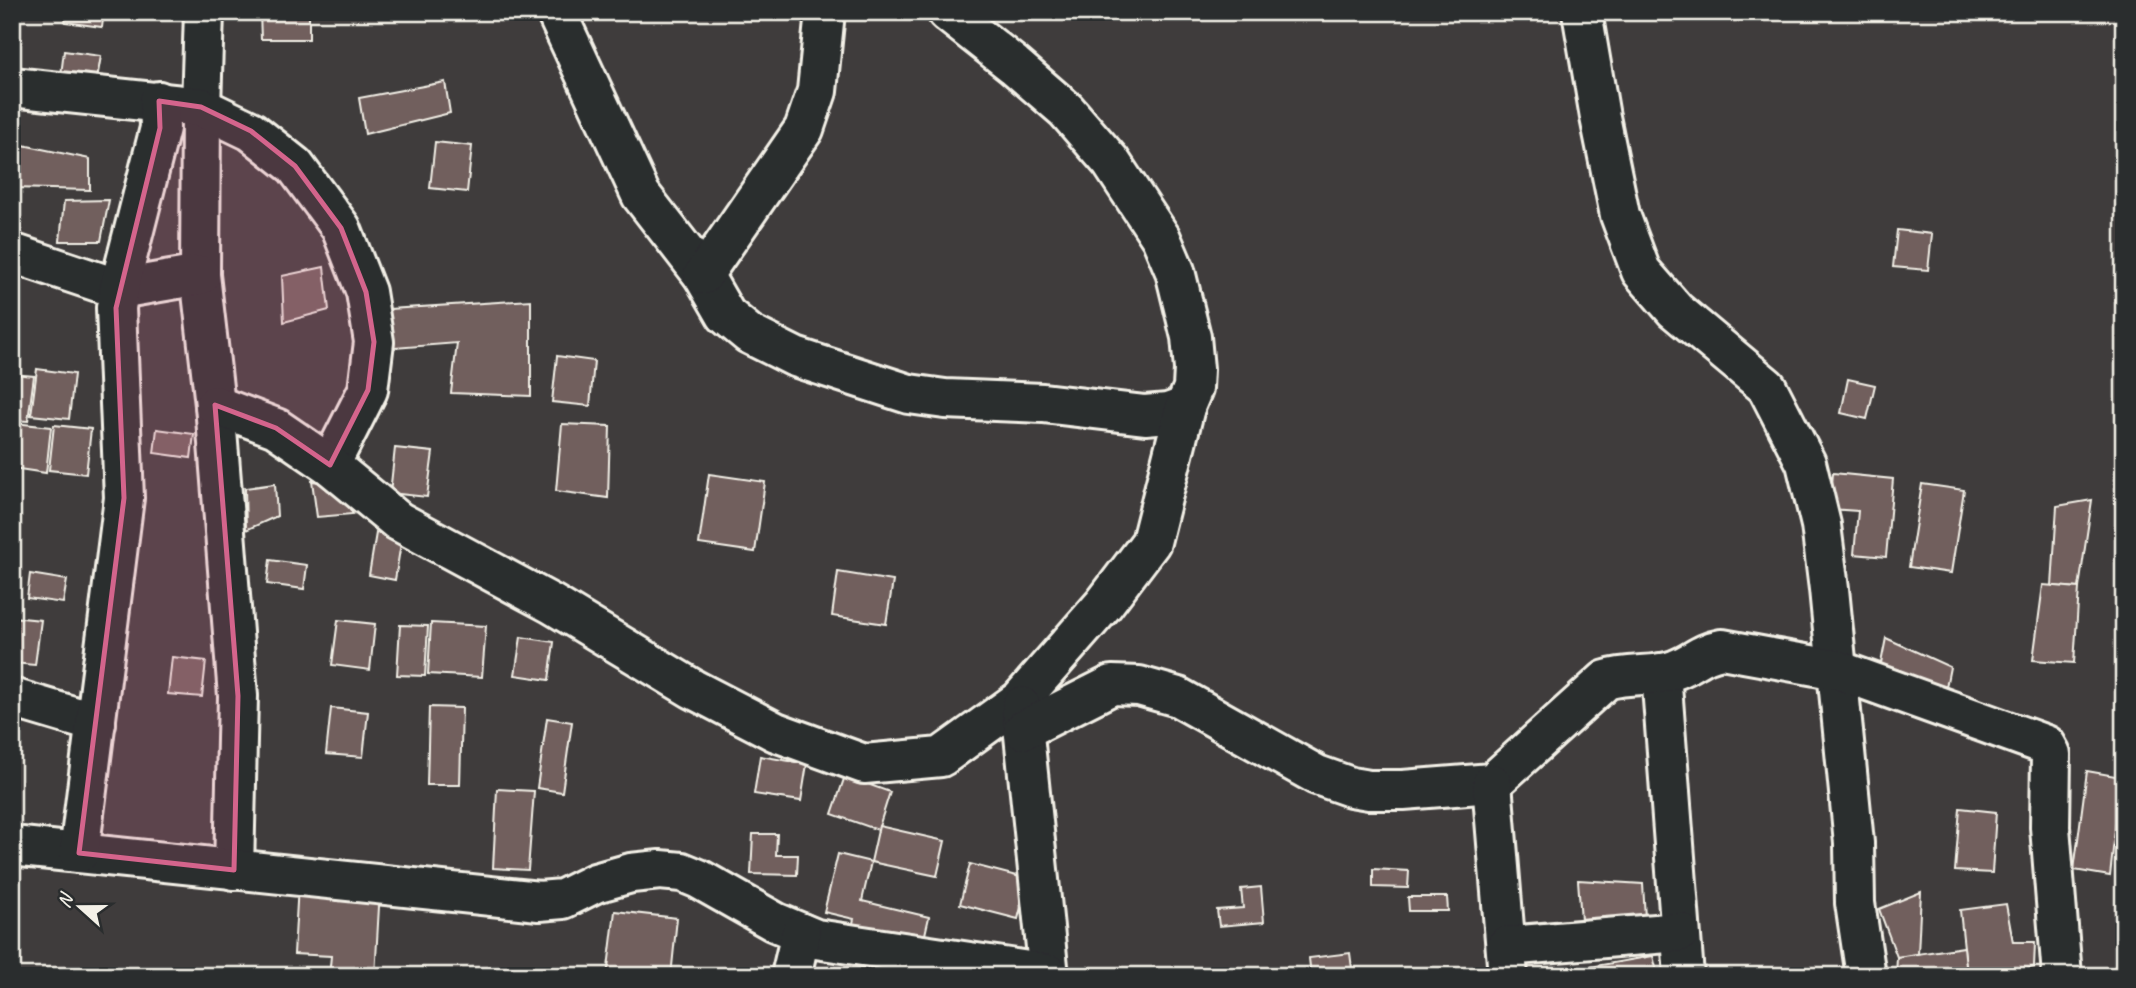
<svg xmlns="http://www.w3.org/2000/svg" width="2136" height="988" font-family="Caveat,sans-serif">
<rect width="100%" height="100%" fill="#3f3c3c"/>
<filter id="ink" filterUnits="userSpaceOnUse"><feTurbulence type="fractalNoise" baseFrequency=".0143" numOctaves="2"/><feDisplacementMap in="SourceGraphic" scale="14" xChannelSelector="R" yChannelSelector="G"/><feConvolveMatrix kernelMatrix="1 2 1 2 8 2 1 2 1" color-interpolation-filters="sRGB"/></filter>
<g filter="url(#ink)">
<!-- building -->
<g fill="#715e5d" stroke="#f4f1e8" stroke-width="2">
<path d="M 67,12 L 104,12 L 102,27 L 65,22 Z"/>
<path d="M 260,12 L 309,12 L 309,39 L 261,39 Z"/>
<path d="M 64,51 L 101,56 L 97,79 L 61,75 Z"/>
<path d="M 445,82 L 450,113 L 365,134 L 359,98 Z"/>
<path d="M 435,142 L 472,146 L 467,192 L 430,188 Z"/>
<path d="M 18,144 L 90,159 L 90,190 L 12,188 Z"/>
<path d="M 109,200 L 101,241 L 60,241 L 64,201 Z"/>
<path d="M 1897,230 L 1932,234 L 1928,270 L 1893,267 Z"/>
<path d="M 324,267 L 329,310 L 284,322 L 282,276 Z"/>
<path d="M 531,300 L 531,396 L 451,393 L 457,343 L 382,349 L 374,310 Z"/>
<path d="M 557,356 L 594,361 L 590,406 L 552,402 Z"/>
<path d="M 37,369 L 74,374 L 69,419 L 31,415 Z"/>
<path d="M 12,374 L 34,376 L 28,421 L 12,420 Z"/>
<path d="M 1848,379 L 1875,385 L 1867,419 L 1841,413 Z"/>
<path d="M 14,423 L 51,427 L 46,473 L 12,468 Z"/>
<path d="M 562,424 L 610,426 L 608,498 L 556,491 Z"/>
<path d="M 54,425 L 91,429 L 86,474 L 49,470 Z"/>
<path d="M 157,429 L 194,434 L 191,458 L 154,453 Z"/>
<path d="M 395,448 L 433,452 L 427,497 L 390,493 Z"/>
<path d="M 1833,473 L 1893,479 L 1886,557 L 1854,554 L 1858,511 L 1830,509 Z"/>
<path d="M 709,474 L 765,482 L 755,552 L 699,544 Z"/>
<path d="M 312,481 L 335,484 L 353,514 L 317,517 Z"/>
<path d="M 275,484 L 277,516 L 246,530 L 245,488 Z"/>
<path d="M 1922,484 L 1964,490 L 1951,573 L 1909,567 Z"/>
<path d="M 2092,500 L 2079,588 L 2052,586 L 2057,506 Z"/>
<path d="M 376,533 L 402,537 L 395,580 L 369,575 Z"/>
<path d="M 270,560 L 307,565 L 304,589 L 267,584 Z"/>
<path d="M 838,572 L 893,581 L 886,624 L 832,616 Z"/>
<path d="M 30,574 L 67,580 L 63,603 L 27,598 Z"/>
<path d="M 2043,585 L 2079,588 L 2074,663 L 2033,660 Z"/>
<path d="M 12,617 L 41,620 L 35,665 L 12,663 Z"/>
<path d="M 338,620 L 375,624 L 370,670 L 332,665 Z"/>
<path d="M 431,623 L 486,626 L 482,677 L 428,674 Z"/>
<path d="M 400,625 L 428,626 L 425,676 L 397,675 Z"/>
<path d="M 521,637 L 554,642 L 549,680 L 515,675 Z"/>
<path d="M 1886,638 L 1950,667 L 1942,707 L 1877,683 Z"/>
<path d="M 172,657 L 206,661 L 202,697 L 168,694 Z"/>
<path d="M 429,707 L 462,708 L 460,785 L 427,785 Z"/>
<path d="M 331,708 L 368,712 L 363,757 L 326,754 Z"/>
<path d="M 547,718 L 572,722 L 562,792 L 537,788 Z"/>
<path d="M 760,756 L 807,764 L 801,801 L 754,794 Z"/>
<path d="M 2087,771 L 2121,777 L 2110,876 L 2074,870 Z"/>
<path d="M 845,776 L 890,792 L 878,830 L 832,814 Z"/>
<path d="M 497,789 L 534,791 L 528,870 L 493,868 Z"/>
<path d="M 1960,808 L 1996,812 L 1992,873 L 1955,871 Z"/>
<path d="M 879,826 L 945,841 L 937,876 L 871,862 Z"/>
<path d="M 753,834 L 777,834 L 776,855 L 798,855 L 797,875 L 751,874 Z"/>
<path d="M 838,854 L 871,862 L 862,901 L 929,917 L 921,952 L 850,935 L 854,919 L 824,912 Z"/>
<path d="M 970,864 L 1028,879 L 1018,919 L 960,904 Z"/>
<path d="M 1373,869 L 1409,871 L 1408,888 L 1373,887 Z"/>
<path d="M 1578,880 L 1643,884 L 1645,918 L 1581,920 Z"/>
<path d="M 298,885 L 380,889 L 375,976 L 329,976 L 331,956 L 294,954 Z"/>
<path d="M 1261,887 L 1264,922 L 1219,926 L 1217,910 L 1243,908 L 1241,889 Z"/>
<path d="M 1921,892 L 1918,954 L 1897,957 L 1879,909 Z"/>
<path d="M 1408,897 L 1447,897 L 1448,911 L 1409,911 Z"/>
<path d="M 2006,904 L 2013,942 L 2035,942 L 2034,967 L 1996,976 L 1967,976 L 1960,910 Z"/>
<path d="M 615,911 L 677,918 L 671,976 L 607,976 Z"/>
<path d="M 2117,946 L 2124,947 L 2124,976 L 2114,976 Z"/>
<path d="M 1964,947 L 1967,976 L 1896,976 L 1897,957 Z"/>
<path d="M 1350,953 L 1353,976 L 1311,976 L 1309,958 Z"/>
<path d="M 1653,956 L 1658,976 L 1592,976 L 1590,967 Z"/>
</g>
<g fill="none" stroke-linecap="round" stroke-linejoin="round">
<defs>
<g id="street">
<path d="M 204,12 L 201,107 L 200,275 L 215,405 L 238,696 L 234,870"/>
<path d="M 556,12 L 641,195 L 703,275 L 726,315 L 749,334 L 795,357 L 909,394 L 945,399 L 1043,403 L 1145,415 L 1168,413 L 1185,407"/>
<path d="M 1582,12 L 1600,117 L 1620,215 L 1641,271 L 1675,310 L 1767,387 L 1806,463 L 1821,525 L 1829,589 L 1854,843 L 1855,903 L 1866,976"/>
<path d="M 12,87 L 201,107 L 251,131 L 295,166 L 341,228 L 366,292 L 374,342 L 368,390 L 330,465"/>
<path d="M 12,253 L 119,289 L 200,275"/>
<path d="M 703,275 L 804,129 L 817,91 L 825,12"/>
<path d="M 215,405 L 276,428 L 330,465 L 398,521 L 552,604 L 693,689 L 776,732 L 864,764 L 941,757 L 1020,700 L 1104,604 L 1151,542 L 1185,407 L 1193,388 L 1194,369 L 1191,337 L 1175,271 L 1161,238 L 1111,162 L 1066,110 L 1014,65 L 947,12"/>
<path d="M 1661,673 L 1684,976"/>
<path d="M 12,698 L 96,723"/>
<path d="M 1021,706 L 1049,976"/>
<path d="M 1023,730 L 1112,685 L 1139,686 L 1178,697 L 1317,775 L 1351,787 L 1369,790 L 1403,790 L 1492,783 L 1606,680 C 1630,672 1657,678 1677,669 C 1695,662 1700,653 1722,649 L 1838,670 L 2046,745 L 2051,754 L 2050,827 L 2062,976"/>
<path d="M 1492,783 L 1508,976"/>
<path d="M 12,846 L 539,901 L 563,899 L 595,883 L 631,873 L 660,870 L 682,872 L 699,879 L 775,922 L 816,939 L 1049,974"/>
<path d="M 79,853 L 124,498 L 116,308 L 119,289 L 160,128 L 159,101"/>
<path d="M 1506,946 L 1680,932"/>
<path d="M 791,976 L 801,933"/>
</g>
</defs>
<!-- street casing -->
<use href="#street" stroke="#f4f1e8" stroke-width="44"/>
<!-- street -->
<use href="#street" stroke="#2a2d2e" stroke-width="38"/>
</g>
</g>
<!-- marked area -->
<path fill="#d4648c" fill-opacity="0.2" stroke="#d4648c" stroke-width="5" stroke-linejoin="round" d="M 159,101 L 201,107 L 251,131 L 295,166 L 341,228 L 366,292 L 374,342 L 368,390 L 330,465 L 276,428 L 215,405 L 238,696 L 234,870 L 79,853 L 124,498 L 116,308 L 160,128 Z"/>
<!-- margin -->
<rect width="2136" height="988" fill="none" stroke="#2a2d2e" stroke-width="42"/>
<rect x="21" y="21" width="2094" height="946" fill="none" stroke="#f4f1e8" stroke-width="2.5" filter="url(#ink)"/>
<!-- north arrow -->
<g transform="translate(80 907) rotate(291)" stroke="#2a2d2e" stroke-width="5" paint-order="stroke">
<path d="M0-5L12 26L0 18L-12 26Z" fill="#f4f1e8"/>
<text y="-10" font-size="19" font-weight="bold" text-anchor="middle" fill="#f4f1e8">N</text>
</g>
</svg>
